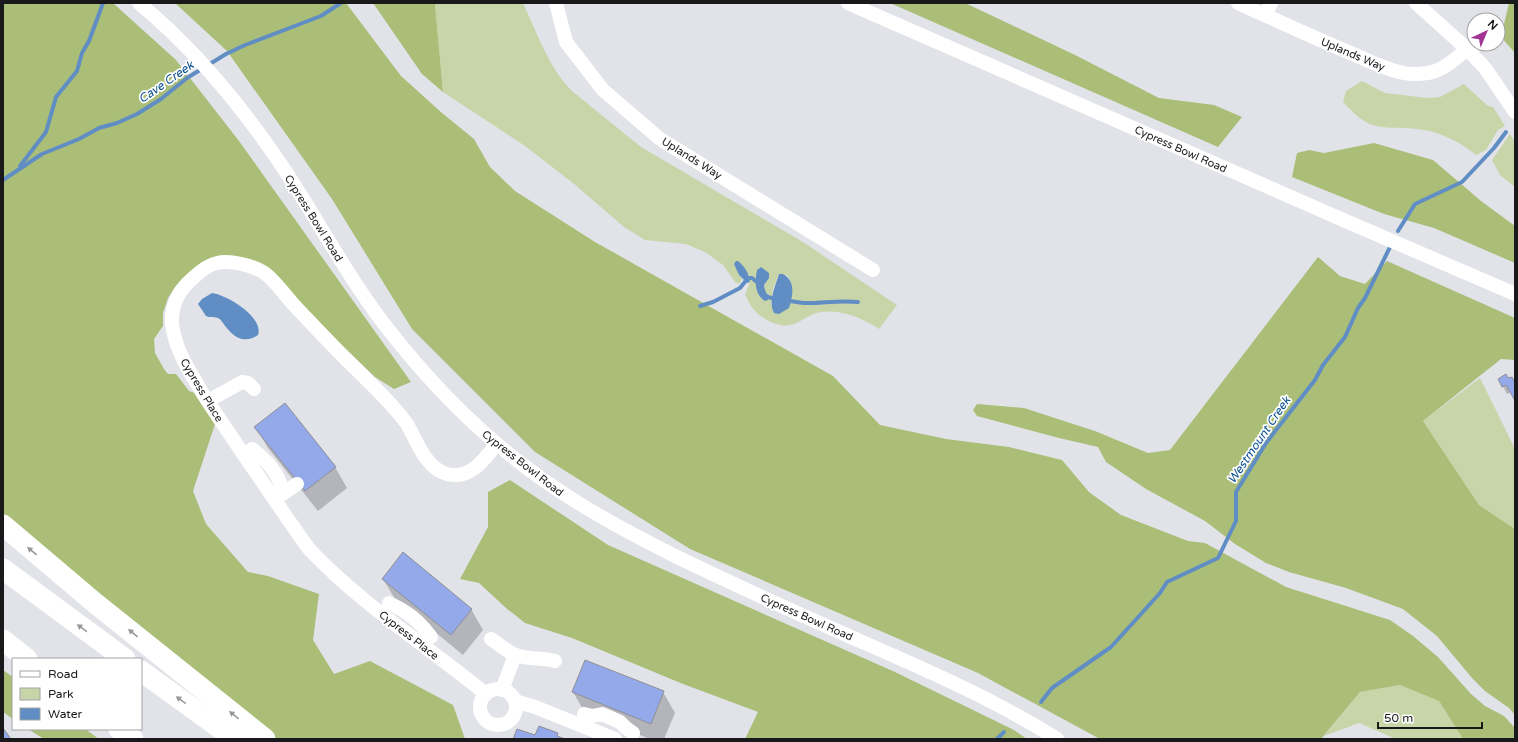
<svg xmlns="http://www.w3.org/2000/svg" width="1518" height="742" font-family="'Varela Round',sans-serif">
<rect width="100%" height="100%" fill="#e1e3e9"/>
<!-- green -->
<g fill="#c8d5a9" fill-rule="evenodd">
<path d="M 425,3 L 523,3 C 537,33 549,68 572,91 L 641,147 L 803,242 L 897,305 L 879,329 C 863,318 841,309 821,312 C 810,313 801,323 790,325 C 779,328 763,319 755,311 C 751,307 748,300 745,295 L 750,282 L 750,275 L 739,275 L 742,279 L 739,284 L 735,282 L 723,265 L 705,252 L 686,244 L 645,240 L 624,227 L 573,183 L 525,146 L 443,92 L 435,4 ZM 779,274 L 783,274 L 788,276 L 791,282 L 771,305 L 773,289 Z"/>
<path d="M 1362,81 L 1385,93 L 1428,98 L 1440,97 L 1464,84 L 1488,106 L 1493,107 L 1505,126 L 1498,130 L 1486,150 L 1476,155 C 1461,142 1438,131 1418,129 C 1403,127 1379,130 1366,122 C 1358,118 1350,109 1343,102 L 1346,91 Z"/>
<path d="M 1510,134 L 1515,142 L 1515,187 L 1500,175 L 1492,160 Z"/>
<path d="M 1480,378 L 1515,449 L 1515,529 L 1479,505 L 1423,421 Z"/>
<path d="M 1400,685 L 1439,701 L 1463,739 L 1396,739 L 1359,723 L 1324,736 L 1360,692 Z"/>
</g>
<!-- forest -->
<g fill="#abbe77">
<path d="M 3,3 L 113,3 L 176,60 L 239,141 L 411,382 L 394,389 L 375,377 L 324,328 L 244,261 L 186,275 L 175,287 L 168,298 L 163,313 L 163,326 L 154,339 L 155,353 L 164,369 L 168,374 L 176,374 L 189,391 L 198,394 L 215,424 L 193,491 L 206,524 L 248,572 L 268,576 L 319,594 L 313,640 L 334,674 L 370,661 L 453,705 L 465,739 L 275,739 L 97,598 L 3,514 Z"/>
<path d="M 175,3 L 346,3 L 401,76 L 442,113 L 474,139 L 490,167 L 515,191 L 595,242 L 833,376 L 880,425 L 946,439 L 1009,447 L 1062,460 L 1089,492 L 1121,515 L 1188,541 L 1205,543 L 1286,587 L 1390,620 L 1413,636 L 1438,657 L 1471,694 L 1485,706 L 1504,716 L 1515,728 L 1515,739 L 1463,739 L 1439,701 L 1400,685 L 1360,692 L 1321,739 L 1100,739 L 978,673 L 690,549 L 535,452 L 412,329 L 332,199 L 227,51 Z"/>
<path d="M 373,3 L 435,4 L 443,92 L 422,74 Z"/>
<path d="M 890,3 L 965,3 L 1075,55 L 1159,98 L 1214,105 L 1242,117 L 1218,147 Z"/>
<path d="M 1509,3 L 1515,3 L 1515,53 L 1501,37 Z"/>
<path d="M 1374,143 L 1433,160 L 1481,201 L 1515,226 L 1515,263 L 1434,228 L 1384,214 L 1292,177 L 1297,153 L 1309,150 L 1324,153 Z"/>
<path d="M 1318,257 L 1340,276 L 1365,284 L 1387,261 L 1515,318 L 1515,360 L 1501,359 L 1423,421 L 1479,505 L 1515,529 L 1515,715 L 1509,708 L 1485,691 L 1472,678 L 1437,636 L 1403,609 L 1346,588 L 1289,572 L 1266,563 L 1235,544 L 1205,521 L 1146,489 L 1106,462 L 1098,447 L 1059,438 L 977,416 L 973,410 L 977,404 L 1024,408 L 1095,431 L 1148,453 L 1170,450 Z"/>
<path d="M 510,480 L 608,545 L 895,672 L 1014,730 L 1027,739 L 745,739 L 758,712 L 683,684 L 572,638 L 525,623 L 506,608 L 479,583 L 460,579 L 488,527 L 488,492 Z"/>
<path d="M 3,670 L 13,677 L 13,719 L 3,712 Z"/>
<path d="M 28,729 L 85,729 L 99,739 L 44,739 Z"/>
</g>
<!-- water -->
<g fill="#608ec4">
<path d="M 736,261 L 738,261 C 745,267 749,273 750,282 L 747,283 L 739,275 L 734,264 Z"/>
<path d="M 761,267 L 769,273 L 769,278 L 764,285 C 764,290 768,295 768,300 L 765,301 C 754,294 755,281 757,270 Z"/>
<path d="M 779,274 L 783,274 C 796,281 793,296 789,308 L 779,314 L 774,313 C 768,301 775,287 779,274 Z"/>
<path d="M 212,293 C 227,295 264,317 258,335 C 246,344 234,338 226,327 C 223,324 222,320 218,318 C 213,316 210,318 206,316 L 198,304 L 202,299 Z"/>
</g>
<!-- shadow -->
<g fill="#0003">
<path d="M 1499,379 L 1508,380 L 1515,385 L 1515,399 L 1511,392 L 1507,394 Z"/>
<path d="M 256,428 L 335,467 L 347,488 L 318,511 L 268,448 Z"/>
<path d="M 383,579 L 471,609 L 483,630 L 463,655 L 395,599 Z"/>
<path d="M 573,692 L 663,692 L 675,713 L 664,739 L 650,739 L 585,713 Z"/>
</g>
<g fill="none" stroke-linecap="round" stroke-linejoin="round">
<!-- stream -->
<g stroke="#608ec4" stroke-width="4">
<path d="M 20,166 L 46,132 L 56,97 L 77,71 L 82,53 L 89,41 L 103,3"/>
<path d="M 3,180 L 42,154 L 79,139 L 99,128 L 117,123 L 137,114 L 161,99 L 187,78 L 226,54 L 245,45 L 321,16 L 341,3"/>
<path d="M 1398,231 L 1415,204 L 1462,182 L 1494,148 L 1506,132"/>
<path d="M 764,294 L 768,297 L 778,300"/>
<path d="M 787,301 C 793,301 800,303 806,303 C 824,303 840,300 858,302"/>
<path d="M 700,306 L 713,302 L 740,288 L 748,278 L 752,278 L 758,283"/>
<path d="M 1041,702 L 1052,688 L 1111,647 L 1160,593 L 1167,582 L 1218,558 L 1236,521 L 1236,492 L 1266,443 L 1315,380 L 1323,365 L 1345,337 L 1358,308 L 1365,298 L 1392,243"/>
<path d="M 997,739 L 1004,732"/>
</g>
</g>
<!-- building -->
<g fill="#93a9e9" stroke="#8e9095">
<path d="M 1506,374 L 1508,378 L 1512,377 L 1515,383 L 1515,401 L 1506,385 L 1502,387 L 1498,379 Z"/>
<path d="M 285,403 L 336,467 L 305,491 L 254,427 Z"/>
<path d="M 403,552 L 472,609 L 451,635 L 382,579 Z"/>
<path d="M 585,660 L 664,691 L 651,724 L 572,692 Z"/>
<path d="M 539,726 L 558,733 L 557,736 L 565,739 L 513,739 L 517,729 L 535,735 Z"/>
<path d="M 3,728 L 11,739 L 3,739 Z"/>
</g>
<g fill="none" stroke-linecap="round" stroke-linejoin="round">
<!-- minor -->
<g stroke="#fff" stroke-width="14">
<path d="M 139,3 C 196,50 241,105 282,166 C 318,220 348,278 388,329 C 420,370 456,409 496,443 C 550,490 611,524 675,556 C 733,584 792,611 851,637 C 922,668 992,698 1057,739"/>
<path d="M 556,3 L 566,42 L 603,90 L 660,139 L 873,270"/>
<path d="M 848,3 L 1348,222 L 1515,294"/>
<path d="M 1238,3 C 1276,20 1314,38 1353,54 C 1369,61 1386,70 1404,73 C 1412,75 1420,74 1428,73 C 1444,70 1455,59 1467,49"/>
<path d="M 1416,3 L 1467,49 L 1485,68 L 1515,112"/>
<path d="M 1265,15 L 1271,3"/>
<path d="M 208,401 L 242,382 L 248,383 L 254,389"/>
<path d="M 252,449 C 270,463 277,472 284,493"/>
<path d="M 278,497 L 297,484"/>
<path d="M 389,603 C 408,612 418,620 431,637"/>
<path d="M 491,639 C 499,644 507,652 516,655 C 528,660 542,657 555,661"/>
<circle cx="498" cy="707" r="18"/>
<path d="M 502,690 L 515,655"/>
<path d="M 486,694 C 427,646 361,604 309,549 C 288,520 268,490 248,461 C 233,439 218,417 203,394 C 190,372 175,350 172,324 C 171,305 178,291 192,279 C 199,272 207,265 217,263 C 230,260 251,265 263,272 C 273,278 285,295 293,304 C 314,326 335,349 357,370 C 374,387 393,404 407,424 C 417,441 426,469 447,474 C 471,480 483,460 497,444"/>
<path d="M 515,701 L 535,707 L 615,739"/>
<path d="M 584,714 L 592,716 L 602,714 L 620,722 L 626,728 L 633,733"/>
</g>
<!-- highway -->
<g stroke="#fff" stroke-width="21">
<path d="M 3,525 L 95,603 L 265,739"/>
<path d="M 3,569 L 125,659"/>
<path d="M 3,640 L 27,659"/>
<path d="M 141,671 L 235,739"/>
<path d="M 119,729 L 133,739"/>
</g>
</g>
<!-- one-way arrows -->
<defs><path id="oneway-solid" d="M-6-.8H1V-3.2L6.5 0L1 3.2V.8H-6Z"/></defs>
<g fill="#989898">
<use href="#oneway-solid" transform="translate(32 551) rotate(-140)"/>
<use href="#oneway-solid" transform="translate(82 628) rotate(-144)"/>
<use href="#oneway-solid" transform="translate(133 633) rotate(-141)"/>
<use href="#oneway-solid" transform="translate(181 700) rotate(-144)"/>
<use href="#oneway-solid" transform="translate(234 715) rotate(-141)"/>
</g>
<g text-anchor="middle" stroke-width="3.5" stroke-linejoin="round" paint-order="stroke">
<!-- street labels -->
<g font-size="11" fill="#19191b" stroke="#fff">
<text transform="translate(1353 54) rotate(23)" y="4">Uplands Way</text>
<text transform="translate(1181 149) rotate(24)" y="4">Cypress Bowl Road</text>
<text transform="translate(692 158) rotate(32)" y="4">Uplands Way</text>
<text transform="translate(314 218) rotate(58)" y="4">Cypress Bowl Road</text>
<text transform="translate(202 390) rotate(59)" y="4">Cypress Place</text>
<text transform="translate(523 463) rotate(38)" y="4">Cypress Bowl Road</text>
<text transform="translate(807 617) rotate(24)" y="4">Cypress Bowl Road</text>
<text transform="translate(409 635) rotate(38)" y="4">Cypress Place</text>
</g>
<!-- water labels -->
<g font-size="12" font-style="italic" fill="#084f91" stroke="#fff">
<text transform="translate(166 82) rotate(-35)" y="4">Cave Creek</text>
<text transform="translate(1259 440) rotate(-56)" y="4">Westmount Creek</text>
</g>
</g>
<!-- border -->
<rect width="1518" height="742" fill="none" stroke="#19191b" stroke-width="8"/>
<!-- legend -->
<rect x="12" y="658" width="130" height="72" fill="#ffffff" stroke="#a3a3a4"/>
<rect x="20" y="671" width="20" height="6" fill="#ffffff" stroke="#a3a3a4"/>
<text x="48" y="678" font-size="12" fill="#19191b">Road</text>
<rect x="20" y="688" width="20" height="12" fill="#c8d5a9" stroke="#a3a3a4"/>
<text x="48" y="698" font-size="12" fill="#19191b">Park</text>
<rect x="20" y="708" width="20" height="12" fill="#608ec4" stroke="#a3a3a4"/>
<text x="48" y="718" font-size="12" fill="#19191b">Water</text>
<!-- north arrow -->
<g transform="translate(1486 32) rotate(44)"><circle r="19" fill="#ffffff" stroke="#a3a3a4"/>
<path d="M0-3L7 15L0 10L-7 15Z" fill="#a13392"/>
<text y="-6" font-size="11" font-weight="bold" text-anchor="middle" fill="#19191b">N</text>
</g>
<!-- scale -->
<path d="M1378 722v6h104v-6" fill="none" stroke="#19191b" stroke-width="2"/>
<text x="1384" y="722" font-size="12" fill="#19191b" stroke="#ffffff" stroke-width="3" paint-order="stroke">50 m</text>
</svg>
